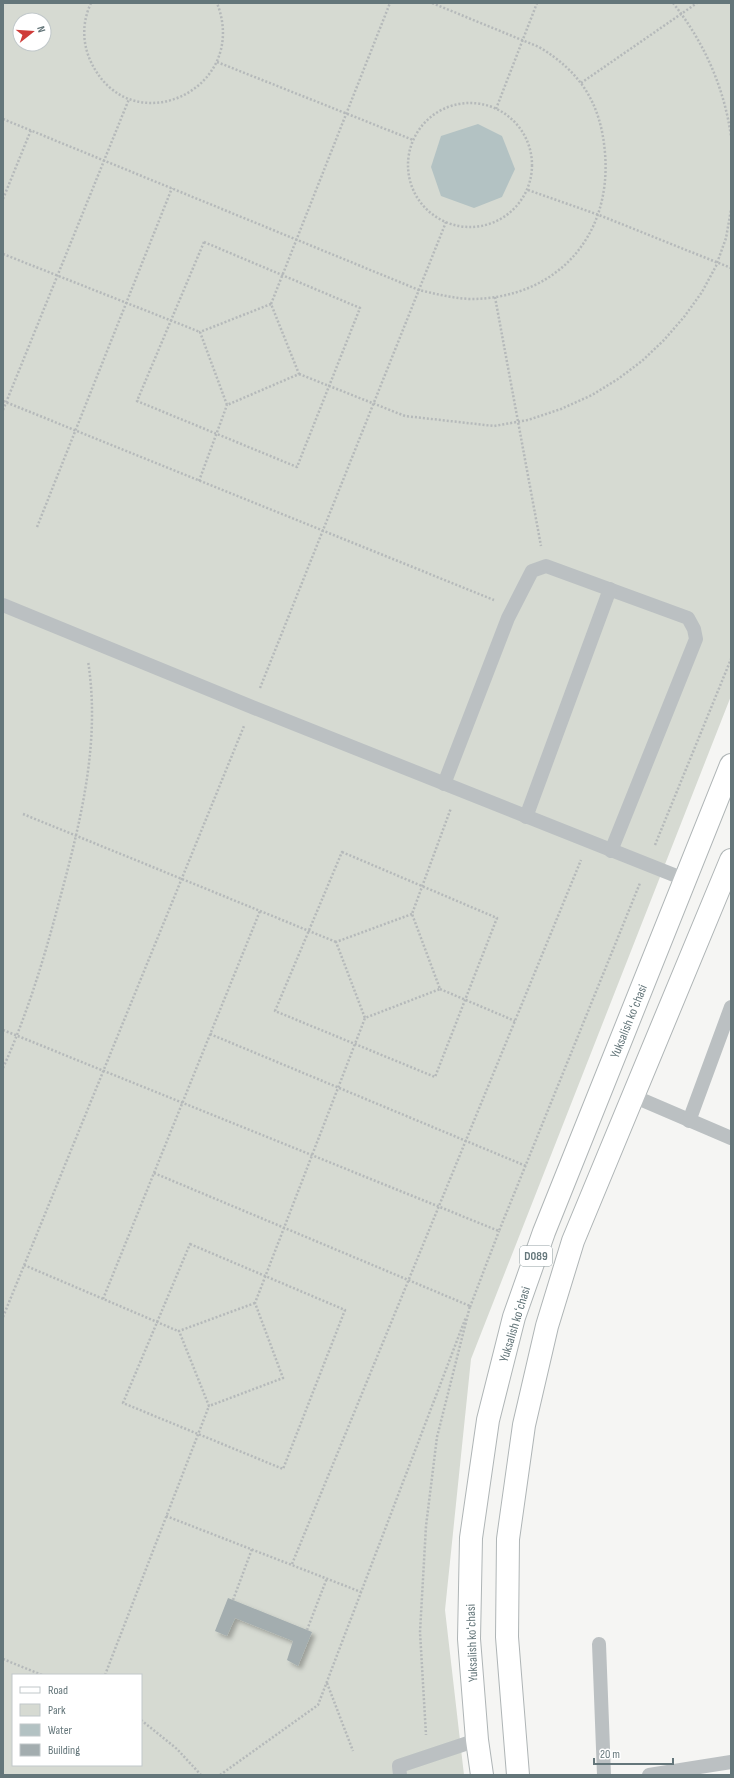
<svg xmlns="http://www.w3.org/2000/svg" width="734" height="1778" font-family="'Sofia Sans Condensed',sans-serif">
<defs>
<filter id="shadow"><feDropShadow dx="3.5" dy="3.5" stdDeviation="2" flood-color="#0004"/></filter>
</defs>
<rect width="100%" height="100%" fill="#f5f5f3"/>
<!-- green -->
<path fill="#d6dad2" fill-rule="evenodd" d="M 3,3 L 731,3 L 731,696 L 471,1359 L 445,1610 L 464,1775 L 3,1775 ZM 20,20 L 44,20 L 44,44 L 20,44 ZM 13,1675 L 141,1675 L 141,1765 L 13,1765 Z"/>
<!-- water -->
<path fill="#b3c2c3" d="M 478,124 L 502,136 L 515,169 L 502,197 L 474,208 L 441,196 L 431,167 L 441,136 Z"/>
<!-- building -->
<path fill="#a3adaf" filter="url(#shadow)" d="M 228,1598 L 312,1632 L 298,1666 L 287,1660 L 293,1641 L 235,1618 L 227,1636 L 215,1631 Z"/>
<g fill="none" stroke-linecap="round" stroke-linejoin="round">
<defs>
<g id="primary">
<path d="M 482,1775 L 477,1740 L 469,1639 L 471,1538 L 488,1420 L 514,1317 L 544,1232 L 731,765"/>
<path d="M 518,1775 L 507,1637 L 508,1539 L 524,1425 L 547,1326 L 573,1241 L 731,860"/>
</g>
</defs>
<!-- primary casing -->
<use href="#primary" stroke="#afb5b6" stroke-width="24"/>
<!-- path -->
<g stroke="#b5b9ba" stroke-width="2.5" stroke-dasharray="2 2" stroke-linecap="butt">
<path d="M 91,3 C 82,22 82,43 91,62 C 130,145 251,90 217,3"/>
<path d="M 673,3 C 704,42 724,87 731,136"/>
<path d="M 217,62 L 413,140"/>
<path d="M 581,83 L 697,3"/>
<circle cx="470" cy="165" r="62"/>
<path d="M 496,109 L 537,3"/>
<path d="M 3,119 L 419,290 C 436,294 452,298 470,299 C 555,299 612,238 605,153 C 601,104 581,72 539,47 L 432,3"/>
<path d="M 528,190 L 599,215 L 731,268"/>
<path d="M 3,199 L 31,130"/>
<path d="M 204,242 L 360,308 L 297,467 L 137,401 Z"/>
<path d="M 3,254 L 200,332"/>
<path d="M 495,297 L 541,546"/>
<path d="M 271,304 L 200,332 L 227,405 L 299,374 L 271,304 L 390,3"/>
<path d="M 299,374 L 405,416 L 494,426 L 528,420 L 561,409 L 592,395 L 618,379 L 642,361 L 664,340 L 684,317 L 702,292 L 716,266 L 726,238 L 731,210"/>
<path d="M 3,401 L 494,600"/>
<path d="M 3,410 L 129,99"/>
<path d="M 199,481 L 227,405"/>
<path d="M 37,527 L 172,188"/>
<path d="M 260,688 L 446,222"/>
<path d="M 23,814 L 336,942"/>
<path d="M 655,845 L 731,659"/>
<path d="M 342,852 L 497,918 L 435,1077 L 275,1011 Z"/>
<path d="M 412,914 L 336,942 L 365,1018 L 440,989 L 412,914 L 451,808"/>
<path d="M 440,989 L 515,1021"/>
<path d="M 3,1030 L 499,1231 L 640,883"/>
<path d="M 210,1034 L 526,1166"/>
<path d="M 3,1068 C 27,1015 44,959 59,902 C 80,824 101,743 88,661"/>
<path d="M 154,1173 L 470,1306 L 437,1437 L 426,1526 L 420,1632 L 426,1735"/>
<path d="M 190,1244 L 345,1310 L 283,1469 L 123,1403 Z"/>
<path d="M 24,1265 L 178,1331"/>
<path d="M 103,1299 L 260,911"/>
<path d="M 255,1303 L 179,1331 L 209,1406 L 283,1378 L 255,1303 L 365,1018"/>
<path d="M 470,1307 L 499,1231"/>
<path d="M 3,1317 L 244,726"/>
<path d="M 166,1516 L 361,1592"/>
<path d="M 292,1564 L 581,860"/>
<path d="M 233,1600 L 252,1549"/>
<path d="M 307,1630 L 327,1578"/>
<path d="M 3,1659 L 42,1675"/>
<path d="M 105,1675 L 209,1406"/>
<path d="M 327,1683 L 353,1751"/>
<path d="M 141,1720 L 177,1749 L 201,1775"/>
<path d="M 220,1775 L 318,1705 L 466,1317"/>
</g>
<!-- service -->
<g stroke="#bbc0c2" stroke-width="14">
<path d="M 3,605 L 252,707 L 684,879"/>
<path d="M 444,784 L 508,618 L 532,571 L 546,566 L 688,618 L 694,629 L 696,639 L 611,851"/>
<path d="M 526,817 L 610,589"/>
<path d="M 633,1096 L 731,1138"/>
<path d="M 689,1121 L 731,1007"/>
<path d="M 599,1644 L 604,1775"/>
<path d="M 400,1775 L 399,1766 L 477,1740"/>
<path d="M 649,1775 L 731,1762"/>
</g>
<!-- primary -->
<use href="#primary" stroke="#fff" stroke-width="22"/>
</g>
<g text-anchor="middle" stroke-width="4" stroke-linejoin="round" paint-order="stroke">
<!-- shield labels -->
<rect fill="#fff" stroke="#929fa2" stroke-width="1" x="520" y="1246" width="32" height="20" rx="3"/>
<g font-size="12" font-weight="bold" fill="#64767a">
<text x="536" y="1260">D089</text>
</g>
<!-- street labels -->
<g font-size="13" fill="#64767a" stroke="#fff">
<text transform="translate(628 1021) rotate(-68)" y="5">Yuksalish koʻchasi</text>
<text transform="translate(514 1324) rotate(-73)" y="5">Yuksalish koʻchasi</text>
<text transform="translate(471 1643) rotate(-92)" y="5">Yuksalish koʻchasi</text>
</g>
</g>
<!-- border -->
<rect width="734" height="1778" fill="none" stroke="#64767a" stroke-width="8"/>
<!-- legend -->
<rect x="12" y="1674" width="130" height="92" fill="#ffffff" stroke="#c1c8ca"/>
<rect x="20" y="1687" width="20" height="6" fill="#ffffff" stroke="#c1c8ca"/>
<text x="48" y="1694" font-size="12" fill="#64767a">Road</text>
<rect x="20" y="1704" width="20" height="12" fill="#d6dad2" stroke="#c1c8ca"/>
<text x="48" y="1714" font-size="12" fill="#64767a">Park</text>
<rect x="20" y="1724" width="20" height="12" fill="#b3c2c3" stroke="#c1c8ca"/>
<text x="48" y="1734" font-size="12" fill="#64767a">Water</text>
<rect x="20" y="1744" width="20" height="12" fill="#a3adaf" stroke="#c1c8ca"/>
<text x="48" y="1754" font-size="12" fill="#64767a">Building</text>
<!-- north arrow -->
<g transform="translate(32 32) rotate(73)"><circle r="19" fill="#ffffff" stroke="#c1c8ca"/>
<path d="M0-3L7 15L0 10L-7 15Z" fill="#cf3c39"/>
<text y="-6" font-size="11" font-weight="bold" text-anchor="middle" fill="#64767a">N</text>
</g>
<!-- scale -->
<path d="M594 1758v6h79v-6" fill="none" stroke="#64767a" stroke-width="2"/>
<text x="600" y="1758" font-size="12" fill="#64767a" stroke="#ffffff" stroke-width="3" paint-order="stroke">20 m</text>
</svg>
